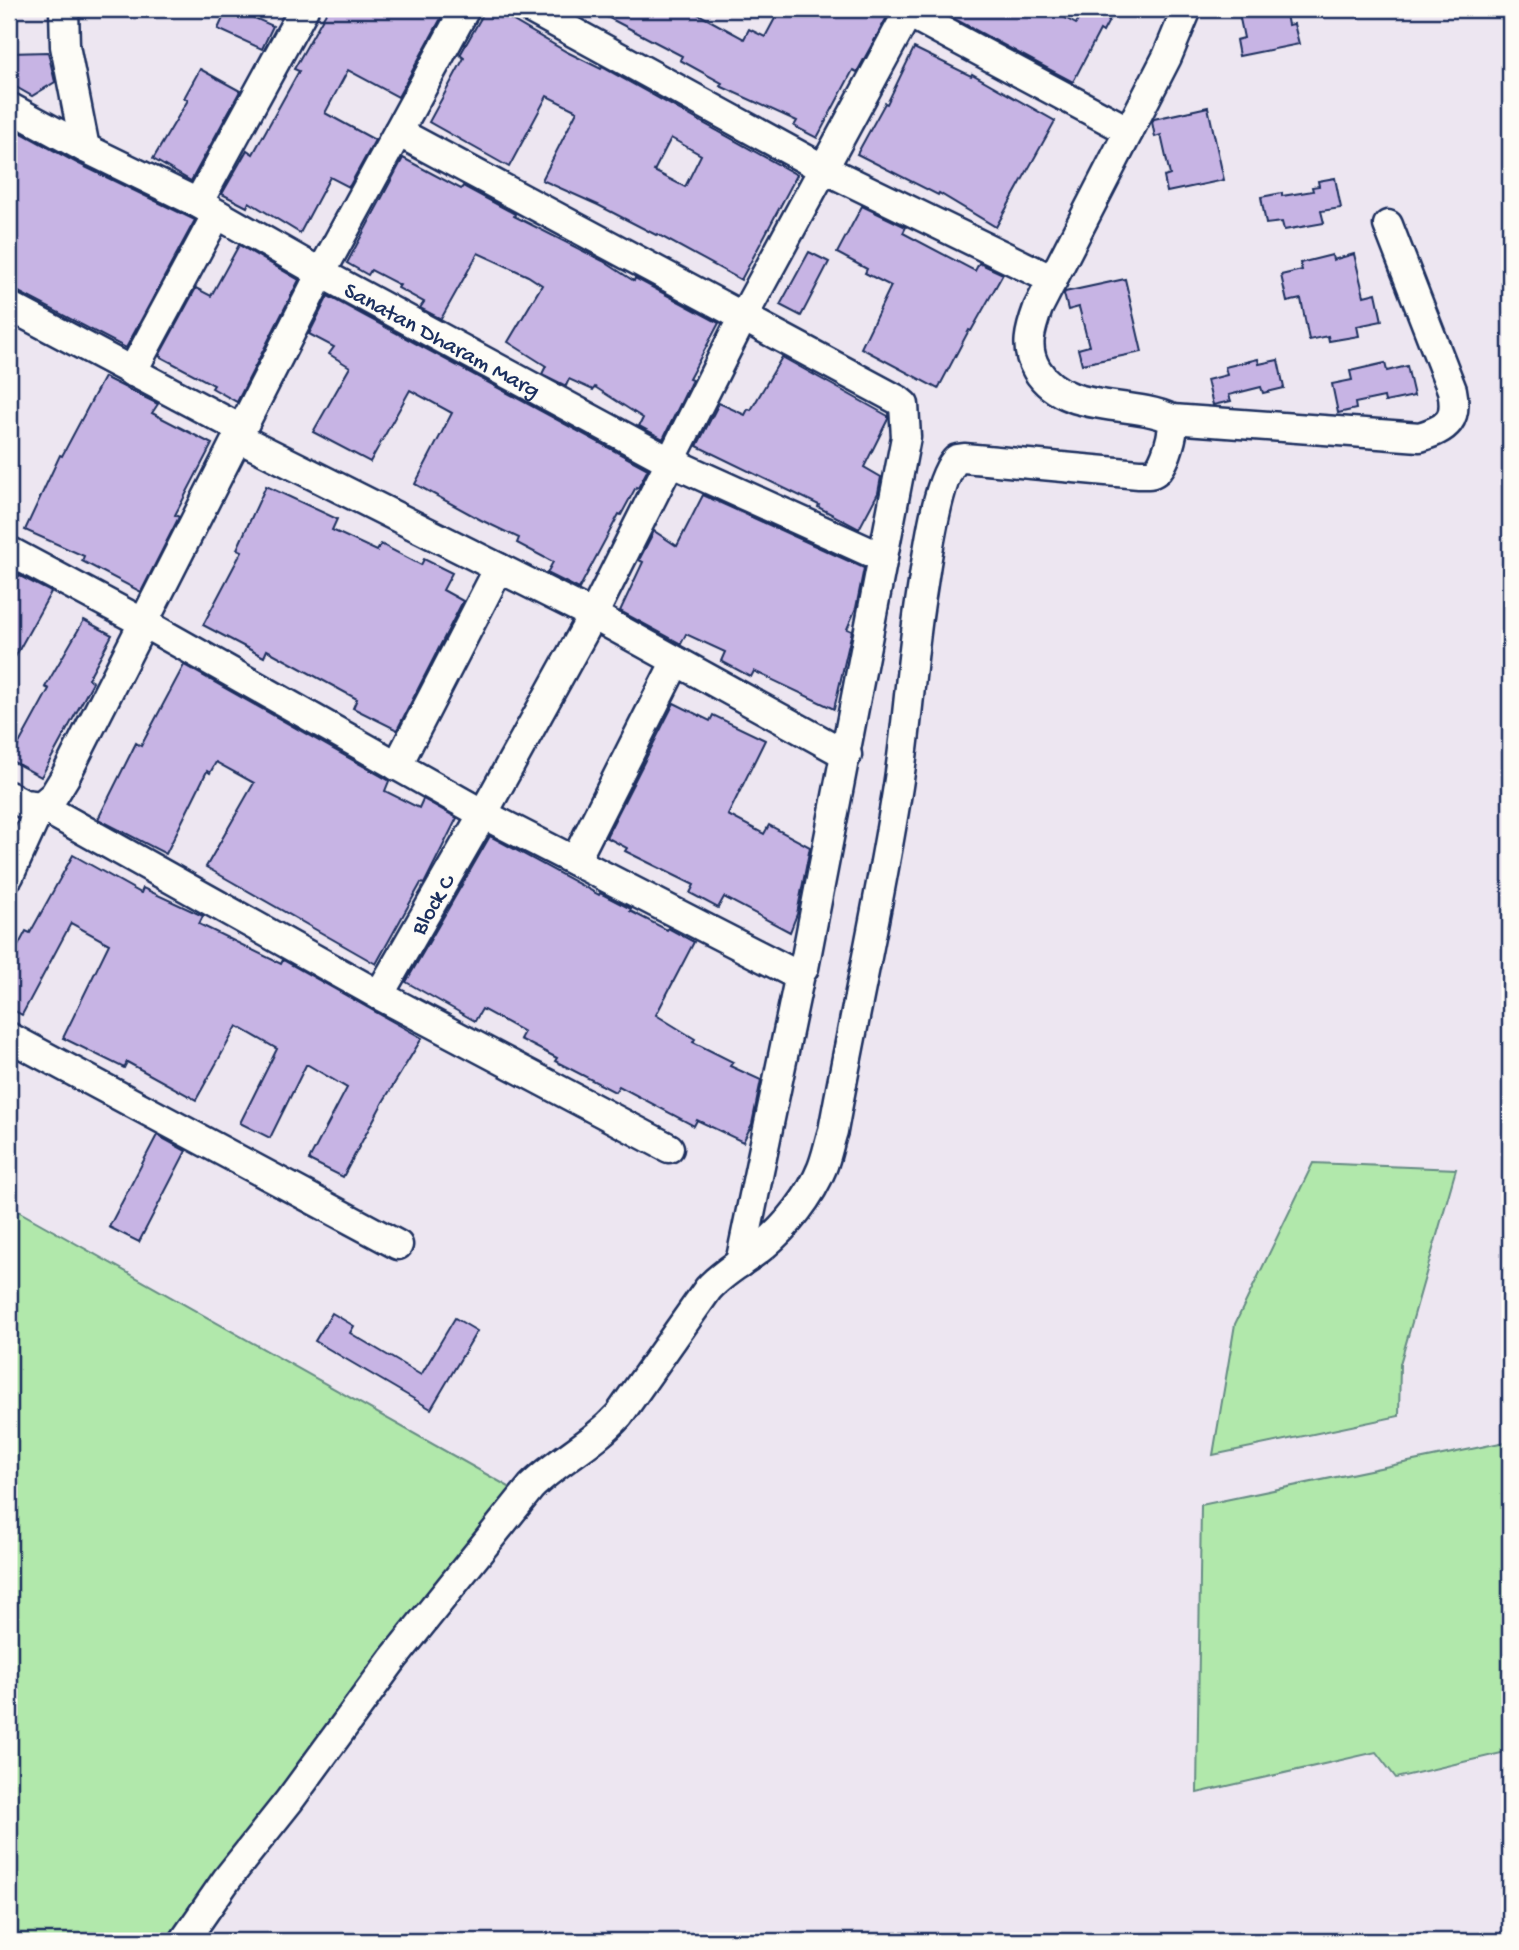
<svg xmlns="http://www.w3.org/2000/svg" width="1519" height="1950" font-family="'Gochi Hand',sans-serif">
<rect width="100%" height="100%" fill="#ede6f1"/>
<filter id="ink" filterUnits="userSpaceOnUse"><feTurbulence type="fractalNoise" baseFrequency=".0143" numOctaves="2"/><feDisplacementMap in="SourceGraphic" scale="14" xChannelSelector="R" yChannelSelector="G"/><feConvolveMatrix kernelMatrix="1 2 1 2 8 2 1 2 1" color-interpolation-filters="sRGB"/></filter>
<g filter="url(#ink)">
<!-- green -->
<g fill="#b1e8ab" stroke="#668c84" stroke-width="2">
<path d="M 1313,1163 L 1456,1169 L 1400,1364 L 1399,1416 L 1213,1455 L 1235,1324 Z"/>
<path d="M 9,1206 L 534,1501 L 195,1941 L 9,1941 Z"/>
<path d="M 1510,1441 L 1510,1751 L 1396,1778 L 1376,1752 L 1197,1793 L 1201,1505 Z"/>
</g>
<!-- building -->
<g fill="#c7b4e4" stroke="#1b2f5e" stroke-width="2" fill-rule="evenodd">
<path d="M 227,9 L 234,9 L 273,26 L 262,49 L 218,29 Z"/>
<path d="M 328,9 L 446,9 L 398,97 L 348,70 L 325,113 L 375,140 L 349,187 L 330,177 L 300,233 L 249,202 L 247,207 L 222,194 L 247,150 L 253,154 L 299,71 L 294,69 Z"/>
<path d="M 486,9 L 493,9 L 567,52 L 601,69 L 602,67 L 797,175 L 741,280 L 657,234 L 656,235 L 598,205 L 542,180 L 577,111 L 547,96 L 509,167 L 429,122 L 464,58 L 460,55 ZM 671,138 L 701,155 L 685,187 L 654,171 Z"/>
<path d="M 592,9 L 701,9 L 698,14 L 744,39 L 749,29 L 765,37 L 780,9 L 884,9 L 887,17 L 857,72 L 853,70 L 817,138 L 794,126 L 797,121 L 720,86 L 722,83 L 680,60 L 682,56 Z"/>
<path d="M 936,9 L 1049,9 L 1076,24 L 1084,9 L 1115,9 L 1103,32 L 1100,30 L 1073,82 Z"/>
<path d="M 1238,9 L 1285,9 L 1288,25 L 1294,24 L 1299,44 L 1239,56 L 1236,40 L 1244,38 Z"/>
<path d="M 914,48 L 971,76 L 972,74 L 1055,121 L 996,227 L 939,193 L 938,195 L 857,154 L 885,103 L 887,104 Z"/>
<path d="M 48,52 L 55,82 L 32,96 L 9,83 L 9,53 Z"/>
<path d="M 200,69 L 240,91 L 191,181 L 153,159 L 188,100 L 184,98 Z"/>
<path d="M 1208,107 L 1224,180 L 1167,192 L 1164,177 L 1170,175 L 1161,135 L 1155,137 L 1152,122 L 1154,119 Z"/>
<path d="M 9,126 L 77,163 L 195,220 L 126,348 L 9,287 Z"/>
<path d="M 403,158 L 461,189 L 463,186 L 515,214 L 514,216 L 603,261 L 634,281 L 635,278 L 719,323 L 689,379 L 692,380 L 663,439 L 639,426 L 643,418 L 595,387 L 593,390 L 569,379 L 566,386 L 542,374 L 546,366 L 508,342 L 542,285 L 528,276 L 478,253 L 441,319 L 420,308 L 424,302 L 398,288 L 400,285 L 371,270 L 368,275 L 347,263 Z"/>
<path d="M 1335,178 L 1341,208 L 1321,211 L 1324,223 L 1284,230 L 1282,222 L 1266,224 L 1261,197 L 1282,193 L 1282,196 L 1313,191 L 1312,187 L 1319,186 L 1318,181 Z"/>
<path d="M 862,206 L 906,227 L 903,233 L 975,271 L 979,263 L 1003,274 L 971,331 L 969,330 L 938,389 L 861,348 L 891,286 L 865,273 L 867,269 L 837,253 Z"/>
<path d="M 239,245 L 299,280 L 237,402 L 212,388 L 214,385 L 159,356 L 196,288 L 211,296 Z"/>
<path d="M 809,252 L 829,262 L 801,316 L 780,305 Z"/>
<path d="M 1354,254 L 1364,296 L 1376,293 L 1382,321 L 1357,326 L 1359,336 L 1329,341 L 1328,336 L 1309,340 L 1301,299 L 1287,302 L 1281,275 L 1302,270 L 1300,263 L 1332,255 L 1333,260 Z"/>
<path d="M 1125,279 L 1142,352 L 1082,364 L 1078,349 L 1089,346 L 1079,307 L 1068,310 L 1064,294 L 1065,292 Z"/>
<path d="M 328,296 L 648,469 L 638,488 L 636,487 L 621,515 L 619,514 L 579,589 L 547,573 L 553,562 L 517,543 L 519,538 L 481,520 L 415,484 L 452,413 L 410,390 L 370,462 L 313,432 L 350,367 L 329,354 L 334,347 L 309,334 Z"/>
<path d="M 782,357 L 888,416 L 888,419 L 864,467 L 881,477 L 878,493 L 859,529 L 818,507 L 819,505 L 697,446 L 719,403 L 745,415 L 748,409 L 751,410 Z"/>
<path d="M 1258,359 L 1259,364 L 1278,360 L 1284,388 L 1263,393 L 1261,387 L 1229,395 L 1231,401 L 1213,405 L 1207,380 L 1227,375 L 1225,367 Z"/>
<path d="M 1385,363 L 1387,371 L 1407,366 L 1414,396 L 1385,402 L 1384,397 L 1355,403 L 1356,409 L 1338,413 L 1332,384 L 1352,380 L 1350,371 Z"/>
<path d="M 104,377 L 158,404 L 152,413 L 212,444 L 175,515 L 179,517 L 141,592 L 82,561 L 84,556 L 25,530 L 60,455 L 62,456 Z"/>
<path d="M 266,486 L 337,519 L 332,530 L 377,551 L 381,544 L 421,565 L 424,559 L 452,573 L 443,590 L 463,601 L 397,730 L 353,708 L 357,699 L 267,650 L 264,657 L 203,625 L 242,551 L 237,549 Z"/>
<path d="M 703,495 L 864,568 L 856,608 L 847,629 L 852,631 L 834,709 L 754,671 L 751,677 L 721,661 L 725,652 L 686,634 L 681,644 L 620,611 L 643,562 L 639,560 L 654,531 L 677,546 Z"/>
<path d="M 18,575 L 51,592 L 9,668 L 9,591 Z"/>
<path d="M 84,620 L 112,635 L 88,679 L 93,682 L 41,777 L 10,760 L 49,689 L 45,687 Z"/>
<path d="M 184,665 L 388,780 L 389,781 L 385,791 L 419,808 L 423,799 L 457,818 L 424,884 L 421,883 L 376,964 L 206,867 L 254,783 L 216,762 L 210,773 L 207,771 L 166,854 L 98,819 L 136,743 L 141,746 Z"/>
<path d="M 674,703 L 710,721 L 713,715 L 765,740 L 728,815 L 764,834 L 769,825 L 810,847 L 797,914 L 790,932 L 724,897 L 718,908 L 690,893 L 694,885 L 625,851 L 627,848 L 606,837 Z"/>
<path d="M 490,836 L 599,895 L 600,893 L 631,909 L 630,911 L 667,930 L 668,928 L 694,942 L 656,1015 L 695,1039 L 693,1042 L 733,1062 L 730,1066 L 761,1080 L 752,1124 L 743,1142 L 697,1120 L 694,1126 L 619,1086 L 615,1092 L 555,1061 L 557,1058 L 520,1039 L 524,1032 L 482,1009 L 475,1021 L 406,982 Z"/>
<path d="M 73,855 L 141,893 L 143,888 L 203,916 L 199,924 L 281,964 L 283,960 L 422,1038 L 383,1102 L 343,1177 L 309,1160 L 347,1088 L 308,1065 L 306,1065 L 270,1138 L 240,1123 L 277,1049 L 237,1026 L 196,1100 L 127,1062 L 124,1068 L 63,1038 L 109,944 L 71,923 L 22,1015 L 9,1008 L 9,963 L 26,931 L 30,933 Z"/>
<path d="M 157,1135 L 186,1151 L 139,1242 L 109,1227 Z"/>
<path d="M 332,1313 L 354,1326 L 350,1333 L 421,1375 L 455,1318 L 477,1331 L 431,1409 L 315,1341 Z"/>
</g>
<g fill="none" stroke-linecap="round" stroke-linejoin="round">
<defs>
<g id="minor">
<path d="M 64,9 L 65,46 L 85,148"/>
<path d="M 531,9 L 822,168 L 1053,280"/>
<path d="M 901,9 L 1129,131"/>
<path id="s1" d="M 9,107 L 85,148 L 198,203 L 321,273 L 671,462 L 883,558"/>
<path d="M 398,132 L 898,400 L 904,405 L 906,437 L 804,968 L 800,974 L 740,1263"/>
<path d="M 198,203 L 304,9"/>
<path d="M 9,306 L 241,429"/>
<path d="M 132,372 L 217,214"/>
<path d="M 1172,419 L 1420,437 C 1448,428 1458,420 1452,390 L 1388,225"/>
<path d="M 237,437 L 593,615 L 847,755"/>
<path d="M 9,551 L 142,622 L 483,814 L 795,974 L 800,974"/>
<path d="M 397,766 L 499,568"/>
<path d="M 9,796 L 24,804 L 41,806 L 54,795 L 65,777 L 321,273 L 465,9"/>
<path d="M 575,861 L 676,661"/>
<path d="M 9,876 L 41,806 L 379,995 L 669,1148"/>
<path id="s2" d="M 379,995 L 483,814 L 593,615 L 743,317 L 910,9"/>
<path d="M 9,1037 L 398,1245"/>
<path d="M 184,1941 L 227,1879 L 289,1801 L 393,1659 L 531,1487 C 559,1459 592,1445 619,1415 L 708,1289 C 724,1271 745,1261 763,1246 C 787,1226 811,1196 822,1168 C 827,1156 829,1143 833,1131 C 854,1016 880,902 898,786 C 908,723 911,659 921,596 C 926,567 936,477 957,459 L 964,458 L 1139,474 C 1145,474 1151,475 1156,471 C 1165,466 1176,428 1172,419 C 1130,399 1065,415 1037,370 C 1024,349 1030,330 1038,308 L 1167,57 L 1187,9"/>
</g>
</defs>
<!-- minor casing -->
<use href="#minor" stroke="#1b2f5e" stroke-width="33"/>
<!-- minor -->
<use href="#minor" stroke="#fdfcf7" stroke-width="28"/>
</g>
</g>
<g text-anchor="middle" stroke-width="5" stroke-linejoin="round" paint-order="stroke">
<!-- street labels -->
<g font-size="23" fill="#1b2f5e" stroke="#fdfcf7">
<text dy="8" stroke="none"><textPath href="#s1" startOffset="492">Sanatan Dharam Marg</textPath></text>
<text dy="8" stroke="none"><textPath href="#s2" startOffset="105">Block C</textPath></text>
</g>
</g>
<!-- margin -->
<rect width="1519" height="1950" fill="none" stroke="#fdfcf7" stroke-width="35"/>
<rect x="18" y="18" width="1484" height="1915" fill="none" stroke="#1b2f5e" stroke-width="2.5" filter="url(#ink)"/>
</svg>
